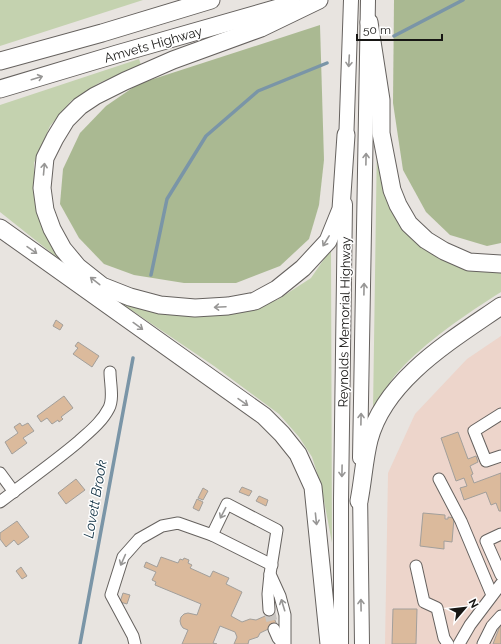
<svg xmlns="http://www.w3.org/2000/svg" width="501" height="644" font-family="Raleway,sans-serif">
<rect width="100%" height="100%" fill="#e8e4e0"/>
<!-- commercial -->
<path fill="#edd5cb" d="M 501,336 L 501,644 L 385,644 L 388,473 L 415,414 L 467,359 Z"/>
<!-- green -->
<g fill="#c4d2af">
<path d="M 0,0 L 143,0 L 0,46 Z"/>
<path d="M 139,59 L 141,65 L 99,83 L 71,101 L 50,126 L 34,163 L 35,204 L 50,238 L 68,266 L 0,212 L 0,105 Z"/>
<path d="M 377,140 L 407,230 L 439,259 L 475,270 L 501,271 L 501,292 C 465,315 426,341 398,372 C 388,383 380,398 373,411 Z"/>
<path d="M 331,249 L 332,543 L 321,485 L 312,457 L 299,437 L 279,414 L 214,366 L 106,293 L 227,312 L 277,300 L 311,278 Z"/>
</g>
<!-- forest -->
<g fill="#aab992">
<path d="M 394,0 L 501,0 L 501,243 L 487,246 L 450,235 L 426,212 L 403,170 L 393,103 Z"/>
<path d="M 320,25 L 324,160 L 319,205 L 309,239 L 280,266 L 236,283 L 184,283 L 134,275 L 104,264 L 79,238 L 60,204 L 63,169 L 80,133 L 106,106 L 138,84 Z"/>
</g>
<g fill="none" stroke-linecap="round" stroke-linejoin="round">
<!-- stream -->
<g stroke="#7a95a7" stroke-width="3.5">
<path d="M 394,36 L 463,0"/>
<path d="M 151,275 L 167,199 L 206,136 L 258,91 L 327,63"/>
<path d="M 80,644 L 133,358"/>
</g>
</g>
<!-- building -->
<g fill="#dbba9c" stroke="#a29f9b">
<path d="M 56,320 L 63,325 L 60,330 L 53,326 Z"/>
<path d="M 78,342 L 99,356 L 92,367 L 73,354 L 78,348 L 75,346 Z"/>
<path d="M 64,396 L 73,408 L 61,417 L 63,419 L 59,422 L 58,420 L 52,424 L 47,418 L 41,422 L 37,416 Z"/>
<path d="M 20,423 L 22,426 L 28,423 L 34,431 L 23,438 L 27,443 L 12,454 L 5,442 L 18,433 L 14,427 Z"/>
<path d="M 458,432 L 468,459 L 476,456 L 478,462 L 470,466 L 473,474 L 471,475 L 474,483 L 501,473 L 501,511 L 499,511 L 496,503 L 491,505 L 486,492 L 464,500 L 460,488 L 467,486 L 464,478 L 456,481 L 441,438 Z"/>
<path d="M 76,479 L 85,490 L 66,504 L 58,493 Z"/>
<path d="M 242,487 L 252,491 L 249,496 L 239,492 Z"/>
<path d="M 203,488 L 208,491 L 203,500 L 198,498 Z"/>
<path d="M 259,496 L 268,500 L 266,506 L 256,501 Z"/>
<path d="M 197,499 L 203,502 L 199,511 L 193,508 Z"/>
<path d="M 423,513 L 445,515 L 445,519 L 448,519 L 448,517 L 454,518 L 452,542 L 444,541 L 444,549 L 420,546 Z"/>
<path d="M 17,521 L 29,537 L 18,545 L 14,540 L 6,547 L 0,539 L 0,533 Z"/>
<path d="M 161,557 L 178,563 L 180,559 L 183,560 L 184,558 L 189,560 L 188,563 L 192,565 L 190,568 L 210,577 L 213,571 L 229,578 L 226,584 L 242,592 L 231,616 L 242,622 L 250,619 L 256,620 L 272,613 L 277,625 L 260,633 L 258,637 L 249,640 L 248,644 L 234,644 L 237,637 L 235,632 L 220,626 L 213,643 L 217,644 L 182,644 L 188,630 L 183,628 L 181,625 L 180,621 L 181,617 L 184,614 L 188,613 L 197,615 L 201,604 L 155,585 L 156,582 L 152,580 L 156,572 L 144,567 L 146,562 L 157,567 Z"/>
<path d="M 21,567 L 27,576 L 22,579 L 16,571 Z"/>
<path d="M 123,593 L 130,595 L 127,604 L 120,602 Z"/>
<path d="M 393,609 L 417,609 L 416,644 L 392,644 Z"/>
<path d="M 501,623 L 501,644 L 493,644 Z"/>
</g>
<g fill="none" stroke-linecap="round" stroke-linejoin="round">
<!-- minor-tunnel -->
<path stroke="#c9c5c1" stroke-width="11" stroke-dasharray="11 5.5" stroke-linecap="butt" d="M 269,610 L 274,629"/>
<defs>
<g id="minor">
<path d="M 501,414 L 474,431 L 486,461 L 501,456"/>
<path d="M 0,473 L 14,492"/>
<path d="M 439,479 L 461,521 L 492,595"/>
<path d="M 0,502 C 26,482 53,463 78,442 C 89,432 102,422 109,408 C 114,398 110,383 110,372"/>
<path d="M 501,534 L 486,541 L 501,575"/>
<path d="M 212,535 L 272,565"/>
<path d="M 416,566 L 424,602 L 437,608 L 444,638 L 448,644"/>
<path d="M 269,610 L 268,594 L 270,574"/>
<path d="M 274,629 L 278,638 L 283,644"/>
<path d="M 135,644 L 133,636 L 111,595 L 123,557 L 139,539 L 162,526 L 178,523 L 212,535 L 227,504 L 277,530 L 270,574 L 280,596 L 285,615 L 285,644"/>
<path d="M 459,644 L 470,625 L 501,584"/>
<path d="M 483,644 L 492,626 L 501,616"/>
</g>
<g id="major">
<path d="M 346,145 L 351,0"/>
<path d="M 360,458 L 368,0"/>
<path d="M 360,490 L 362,644"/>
<path d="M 341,644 L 341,500 L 345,204"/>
</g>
<g id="highway">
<path d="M 319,0 L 261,28 L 173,60 L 125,81 L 95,96 L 80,106 L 66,120 L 55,138 L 45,158 L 42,188 L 45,210 L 52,229 L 63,249 L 78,267 L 102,286 L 130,297 L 160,305 L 195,308 L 228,306 L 255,301 L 277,289 L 303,268 L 328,241 L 341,209 L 346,135"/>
<path d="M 369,22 L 381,100 L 381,133 L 392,190 L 398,205 L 409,224 L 426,240 L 444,251 L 469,262 L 501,264"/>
<path d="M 0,61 L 102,33 L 211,0"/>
<path d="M 0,89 L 117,54 L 292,4"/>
<path d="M 0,228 L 264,416 L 282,434 L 298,454 L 313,487 L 329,644"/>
<path d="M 359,501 C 363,481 364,460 369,440 C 385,379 452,340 501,306"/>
</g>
</defs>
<!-- minor casing -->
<use href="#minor" stroke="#66625f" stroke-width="13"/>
<!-- major casing -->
<use href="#major" stroke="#66625f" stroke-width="16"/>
<!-- highway casing -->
<use href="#highway" stroke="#66625f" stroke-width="19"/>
<!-- minor -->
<use href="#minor" stroke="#fff" stroke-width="11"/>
<!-- major -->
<use href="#major" stroke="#fff" stroke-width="14"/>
<!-- highway -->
<use href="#highway" stroke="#fff" stroke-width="17"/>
</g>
<!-- one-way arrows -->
<defs><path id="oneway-shaft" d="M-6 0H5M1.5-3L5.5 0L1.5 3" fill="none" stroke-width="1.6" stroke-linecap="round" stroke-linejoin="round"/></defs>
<g stroke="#979695">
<use href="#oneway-shaft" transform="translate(349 61) rotate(93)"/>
<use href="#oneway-shaft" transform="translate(37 78) rotate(-17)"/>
<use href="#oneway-shaft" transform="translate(366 159) rotate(-89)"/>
<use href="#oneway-shaft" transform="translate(44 169) rotate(-85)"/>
<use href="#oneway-shaft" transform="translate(326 241) rotate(122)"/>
<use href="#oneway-shaft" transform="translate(32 250) rotate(35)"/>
<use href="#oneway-shaft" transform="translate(95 281) rotate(-142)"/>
<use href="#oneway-shaft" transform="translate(364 289) rotate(-89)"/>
<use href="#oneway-shaft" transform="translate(220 307) rotate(177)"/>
<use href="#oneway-shaft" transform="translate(138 326) rotate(36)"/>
<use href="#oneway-shaft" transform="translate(243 402) rotate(35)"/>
<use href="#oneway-shaft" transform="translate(361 419) rotate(-89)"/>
<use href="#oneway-shaft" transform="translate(342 471) rotate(91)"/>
<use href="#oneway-shaft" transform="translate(223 513) rotate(117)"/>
<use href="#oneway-shaft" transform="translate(316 519) rotate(84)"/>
<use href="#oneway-shaft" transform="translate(123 560) rotate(114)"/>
<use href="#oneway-shaft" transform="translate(283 605) rotate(-107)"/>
<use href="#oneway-shaft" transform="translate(361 605) rotate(-91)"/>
</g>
<g text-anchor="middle" stroke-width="3" stroke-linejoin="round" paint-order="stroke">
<!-- street labels -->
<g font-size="13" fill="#171614" stroke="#fff">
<text transform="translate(153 44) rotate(-16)" y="5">Amvets Highway</text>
<text transform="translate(344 322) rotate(-89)" y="5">Reynolds Memorial Highway</text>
</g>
<!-- water labels -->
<g font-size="14" font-style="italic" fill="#0b2c3f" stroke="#fff">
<text transform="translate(95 499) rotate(-80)" y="5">Lovett Brook</text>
</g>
</g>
<!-- north arrow -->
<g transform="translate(465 608) rotate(62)" stroke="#ffffff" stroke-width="3" paint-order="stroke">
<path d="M0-3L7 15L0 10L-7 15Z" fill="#171614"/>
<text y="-6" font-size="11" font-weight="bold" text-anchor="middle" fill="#171614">N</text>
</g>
<!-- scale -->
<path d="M357 34v6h85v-6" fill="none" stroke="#171614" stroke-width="2"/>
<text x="363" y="34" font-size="12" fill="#171614" stroke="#ffffff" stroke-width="3" paint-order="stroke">50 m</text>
</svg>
